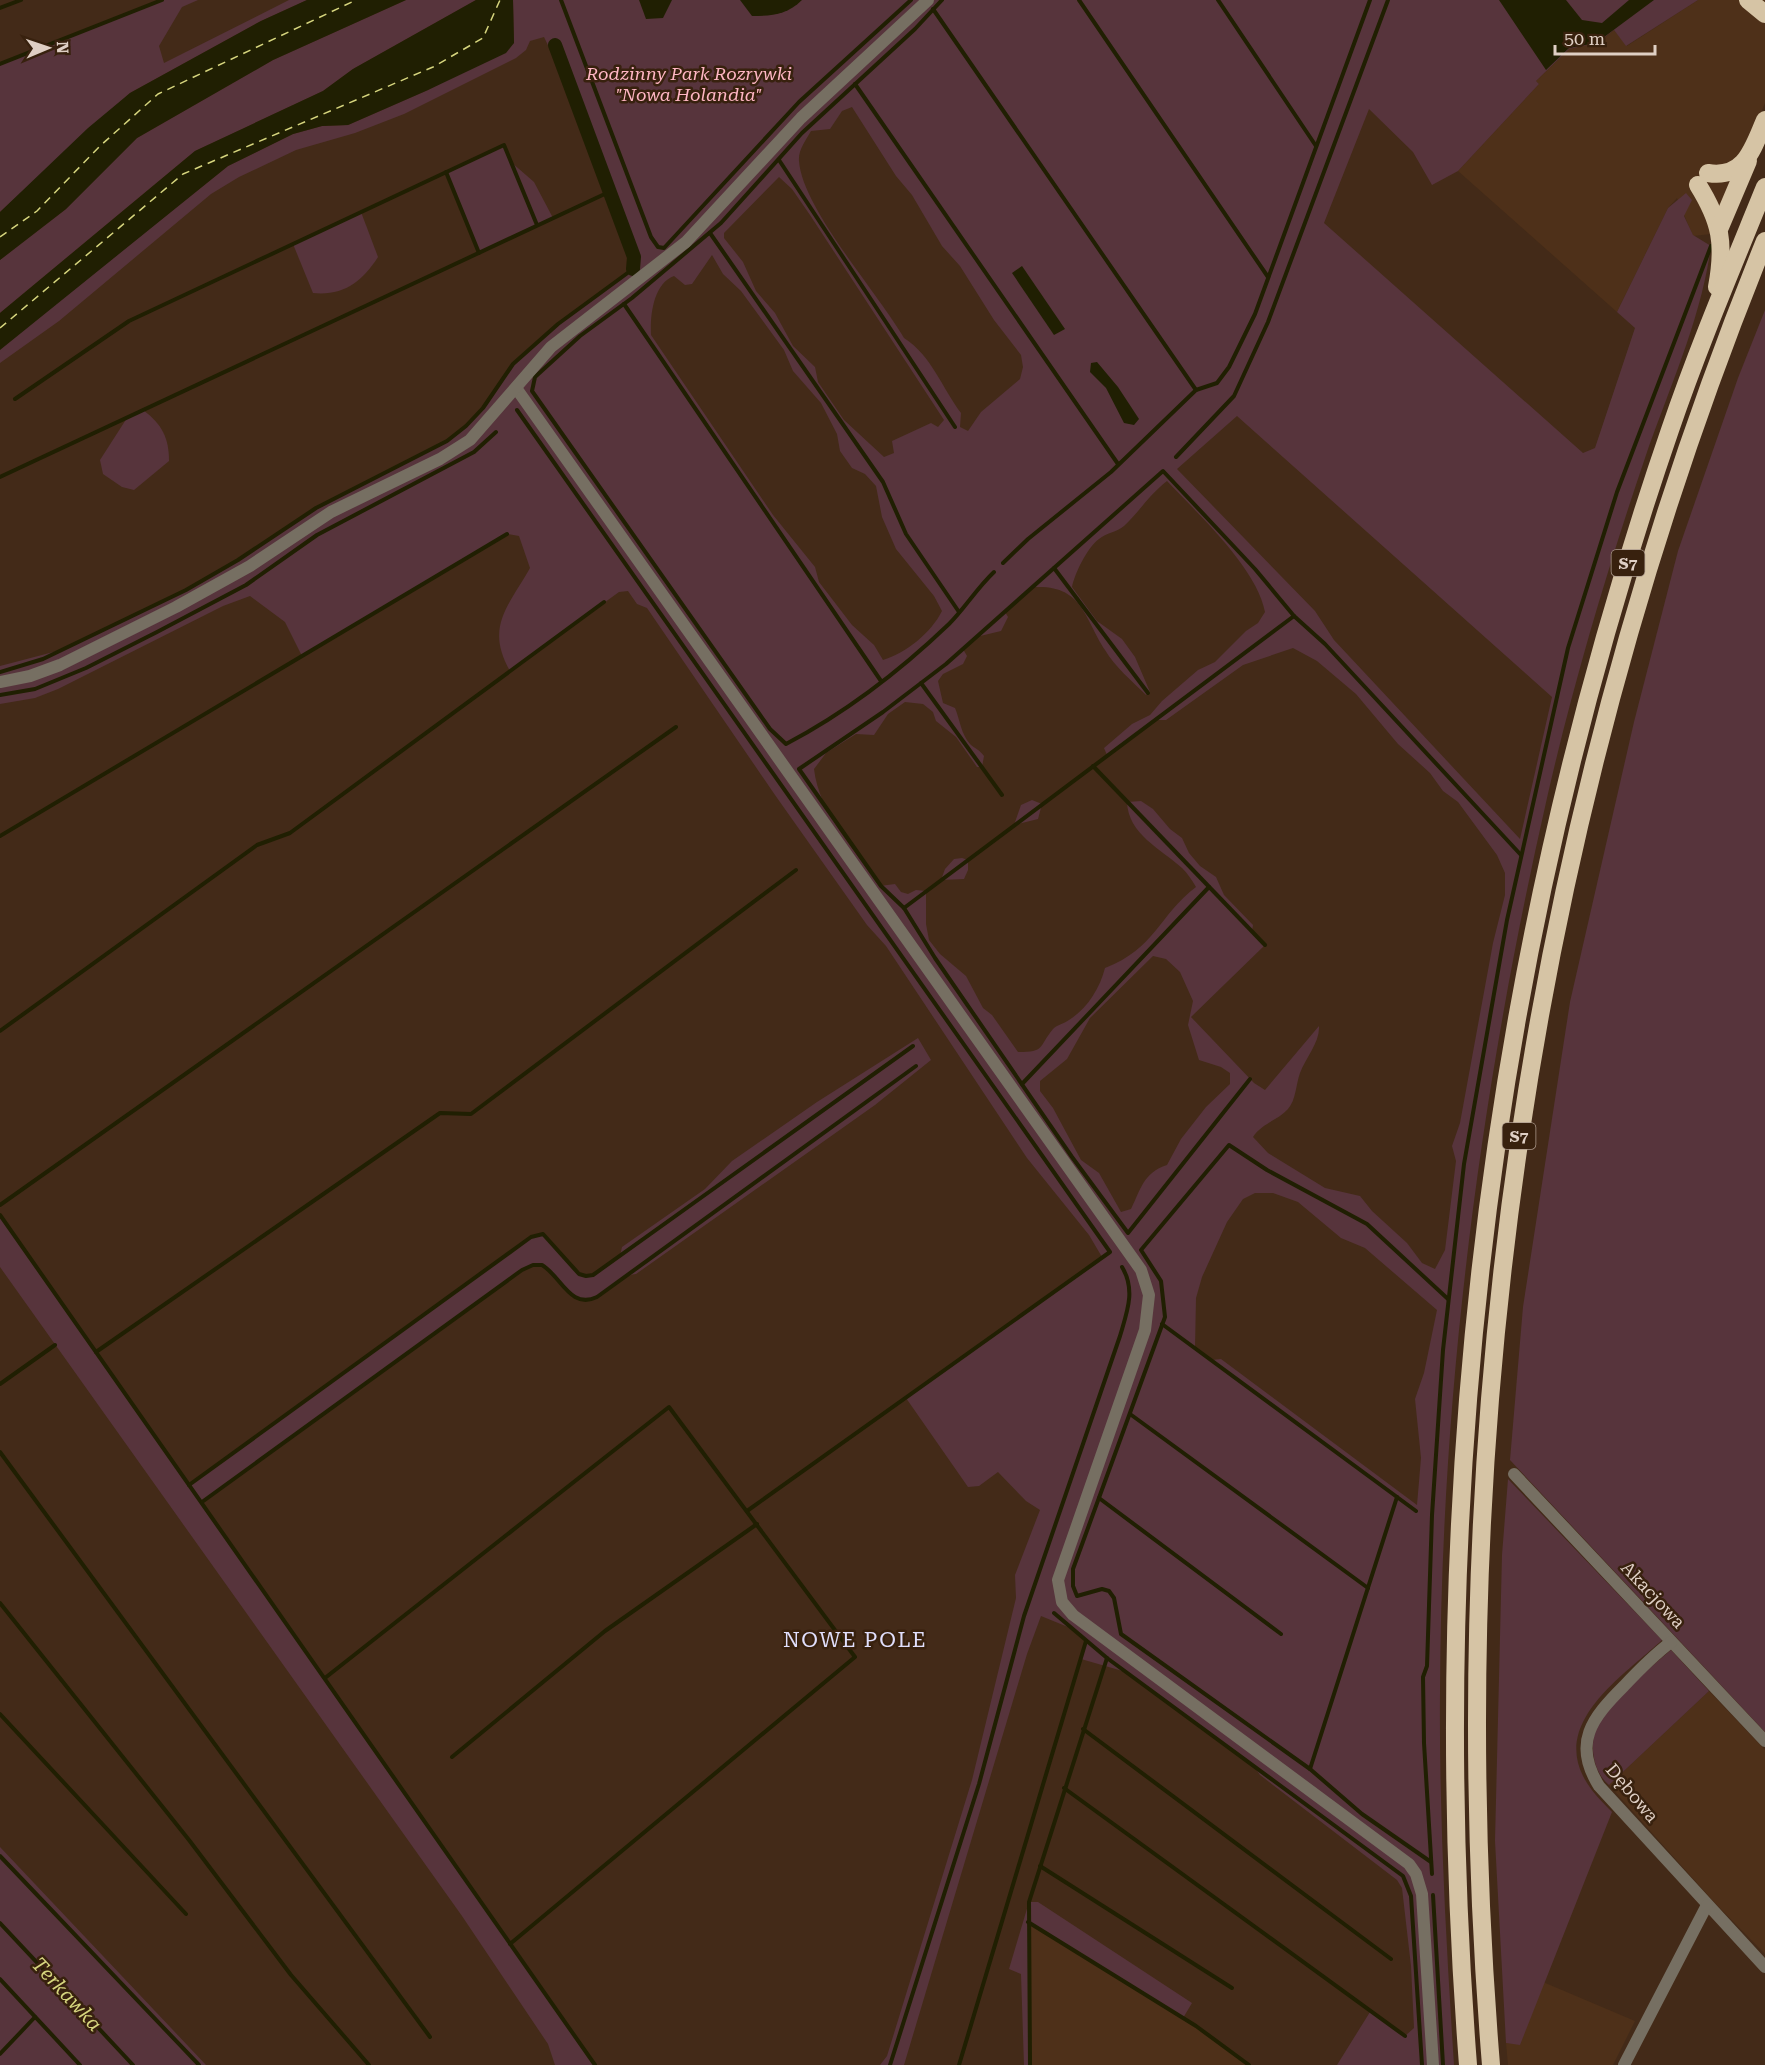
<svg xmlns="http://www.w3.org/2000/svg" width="1765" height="2065" font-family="'Roboto Serif',serif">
<rect width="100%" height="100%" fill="#432a18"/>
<!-- built -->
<g fill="#4e3019">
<path d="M 1698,0 L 1765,0 L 1765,103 L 1711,234 L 1693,236 L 1677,198 L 1668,208 L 1617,312 L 1458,171 L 1539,84 L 1536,81 L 1569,49 L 1597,43 L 1614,30 L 1627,46 Z"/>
<path d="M 1709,1691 L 1765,1750 L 1765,1954 L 1715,1903 L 1609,1785 Z"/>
<path d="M 1028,1922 L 1196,2026 L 1249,2065 L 1030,2065 Z"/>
<path d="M 1543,1982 L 1635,2021 L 1613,2065 L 1508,2065 L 1506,2043 L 1520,2044 Z"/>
</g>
<!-- green -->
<g fill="#57343c" fill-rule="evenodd">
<path d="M 162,0 L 198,0 L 182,7 L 159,46 L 164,63 L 289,0 L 307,0 L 261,21 L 130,93 L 0,212 L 0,64 Z"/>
<path d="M 406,0 L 476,0 L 353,69 L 323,91 L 195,151 L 0,313 L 0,260 L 66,209 L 137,138 L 273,60 Z"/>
<path d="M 513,0 L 1698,0 L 1626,46 L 1614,30 L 1597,43 L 1569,49 L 1536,81 L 1539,84 L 1458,171 L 1432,185 L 1413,152 L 1369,109 L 1324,223 L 1583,453 L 1595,448 L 1635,328 L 1617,312 L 1668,208 L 1686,193 L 1692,200 L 1684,216 L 1693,235 L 1711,246 C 1701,320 1669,388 1645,458 C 1607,570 1573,684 1547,798 C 1480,1092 1441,1392 1440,1693 C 1439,1817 1446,1941 1454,2065 L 1337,2065 L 1370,2012 L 1405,2036 L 1414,2028 L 1411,1966 L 1402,1888 L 1397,1880 L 1260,1775 L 1253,1765 L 1126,1672 L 1081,1659 L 1086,1641 L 1068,1627 L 1041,1616 L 1027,1654 L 904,2065 L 880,2065 L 887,2056 L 972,1780 L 1016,1598 L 1015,1575 L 1040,1510 L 1026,1501 L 998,1472 L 979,1486 L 968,1487 L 906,1398 L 1102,1257 L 1089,1235 L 1027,1158 L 886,946 L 867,925 L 775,795 L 647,608 L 637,604 L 628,591 L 619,592 L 510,671 C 485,627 508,607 530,568 L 519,536 L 508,534 L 302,656 L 285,622 L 250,596 L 223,606 L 58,689 L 35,698 L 0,704 L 0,666 L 61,650 L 186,590 L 238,560 L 316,508 L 447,441 L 466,426 L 483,408 L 513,364 L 558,324 L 633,270 L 634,257 L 562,63 L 556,62 L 544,37 L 530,41 L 526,50 L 516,58 L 404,114 L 355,133 L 296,150 L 239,177 L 211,194 L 59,321 L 0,363 L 0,349 L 228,166 L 293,134 L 322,126 L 348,125 L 428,90 L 514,43 ZM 852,107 L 896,176 L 912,195 L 942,246 L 960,266 L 994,320 L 1021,355 L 1023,367 L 1020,379 L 981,412 L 968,431 L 960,427 L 961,413 C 942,388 932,356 904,338 C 878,293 802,208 799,161 C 798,150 806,140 811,131 L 830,129 L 842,111 ZM 779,177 L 792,189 L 810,215 L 944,420 L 938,427 L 931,423 L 892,441 L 894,453 L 884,457 L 844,420 L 818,382 L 815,367 L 793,346 L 775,313 L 756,291 L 743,262 L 724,238 L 724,233 ZM 712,255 L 723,274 L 741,291 L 784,350 L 793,371 L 821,403 L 837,434 L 840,451 L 852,468 L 865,474 L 876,486 L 882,517 L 896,549 L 934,596 L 942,611 C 931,633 906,653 883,660 L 874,645 L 852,625 L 819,582 L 815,567 L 773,515 L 651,335 C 650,316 653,284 674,276 L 685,285 L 692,284 ZM 1237,416 L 1552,697 L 1520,839 L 1334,640 L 1315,611 L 1177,469 ZM 1167,481 C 1197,513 1257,568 1265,612 L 1258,623 L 1246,631 L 1215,662 L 1198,670 L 1162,701 L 1150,715 L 1132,724 L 1104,748 L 1107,755 L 1155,720 L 1166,720 L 1243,665 L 1293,648 L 1317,661 L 1356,694 L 1398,744 L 1430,773 L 1443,791 L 1458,802 L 1497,855 L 1505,873 L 1505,895 L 1493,943 L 1460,1123 L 1452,1146 L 1456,1161 L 1445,1250 L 1435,1269 L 1422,1263 L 1407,1243 L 1372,1211 L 1360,1196 L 1325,1188 L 1268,1153 L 1253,1137 C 1262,1123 1277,1121 1288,1109 C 1296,1100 1296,1084 1300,1073 C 1306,1057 1320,1042 1319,1026 L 1265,1090 L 1254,1083 L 1191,1017 L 1265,945 L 1252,931 L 1253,925 L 1224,895 L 1216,877 L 1200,866 L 1189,853 L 1182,838 L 1170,829 L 1153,809 L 1141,801 L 1127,802 C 1128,834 1161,849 1182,868 C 1187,873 1192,880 1196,887 C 1159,915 1155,949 1105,968 C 1100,988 1087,1009 1069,1020 C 1064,1024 1056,1025 1053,1029 C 1038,1047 1046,1052 1018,1052 L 992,1015 L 983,1008 L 966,976 L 940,954 L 929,940 L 926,924 L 926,891 L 916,890 L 908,894 L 901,892 L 895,884 L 880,886 C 856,851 819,813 814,769 L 826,753 L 856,734 L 874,735 L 888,714 L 905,702 L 923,704 L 933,712 L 936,721 L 956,737 L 977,767 L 982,767 L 984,756 C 980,750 974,748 970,744 C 961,734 960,720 955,708 L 943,703 L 938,681 L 943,674 L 963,664 L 967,656 L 963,649 L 976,637 L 1001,631 L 1008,617 L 1005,612 L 1035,587 C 1082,585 1084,617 1105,650 C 1115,667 1132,681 1146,695 L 1150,692 L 1135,657 L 1122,639 L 1097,621 L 1072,587 C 1075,573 1087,548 1099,539 C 1106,533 1117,532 1124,526 C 1139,512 1150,494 1167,481 ZM 1153,956 L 1166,959 L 1180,972 L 1193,1001 L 1188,1025 L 1199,1060 L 1221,1067 L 1230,1073 L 1230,1084 L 1206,1107 L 1181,1139 L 1167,1165 C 1143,1173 1141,1189 1131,1209 L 1121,1212 L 1099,1173 L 1081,1160 L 1053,1108 L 1040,1091 L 1040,1081 L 1067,1059 L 1090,1018 ZM 1255,1193 L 1273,1193 L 1298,1202 L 1341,1238 L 1365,1248 L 1437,1310 L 1424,1373 L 1415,1399 L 1421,1458 L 1417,1505 L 1221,1359 L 1212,1360 L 1195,1348 L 1196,1298 L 1202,1277 L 1227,1222 L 1243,1199 Z"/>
<path d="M 504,145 L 511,162 L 534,182 L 553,218 L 479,253 L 446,172 Z"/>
<path d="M 361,212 L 378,257 C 362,282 343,296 313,293 L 293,244 Z"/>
<path d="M 1765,310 L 1765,1732 L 1510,1460 L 1523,1307 L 1570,1002 L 1634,722 L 1678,551 L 1738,378 Z"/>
<path d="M 143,410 C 162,424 169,438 169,461 L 134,490 L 122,487 L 103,474 L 100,460 L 127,418 Z"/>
<path d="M 1032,800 L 1042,804 L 1038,819 L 1014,825 L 1021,805 Z"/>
<path d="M 962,858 L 968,860 L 968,870 L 964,879 L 941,880 L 945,869 L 954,859 Z"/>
<path d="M 918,1038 L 931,1060 L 875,1105 L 636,1274 C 615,1276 594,1313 572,1296 C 560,1287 555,1272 542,1265 L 533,1265 L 522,1270 L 202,1502 L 595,2065 L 555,2065 L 548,2044 L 462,1916 L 0,1267 L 0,1215 L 190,1485 L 531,1237 L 543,1234 L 579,1274 C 594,1280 608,1265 620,1256 L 622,1247 L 705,1189 L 732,1161 L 817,1102 Z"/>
<path d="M 1508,1479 L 1662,1640 C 1627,1673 1554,1719 1583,1776 C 1590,1790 1601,1801 1612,1812 L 1520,2045 L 1506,2043 L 1495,1841 L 1502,1555 Z"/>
<path d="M 1671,1650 L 1709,1691 L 1609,1785 C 1592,1771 1588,1741 1599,1722 C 1611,1701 1652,1666 1671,1650 Z"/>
<path d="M 0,1847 L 206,2065 L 0,2065 Z"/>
<path d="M 1029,1902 L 1038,1902 L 1192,2003 L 1183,2018 L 1028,1922 L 1030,2065 L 1024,2065 L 1021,1974 L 1009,1969 Z"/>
</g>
<!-- water -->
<g fill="#201f02">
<path d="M 307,0 L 406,0 L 273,60 L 137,138 L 66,209 L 0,260 L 0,212 L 88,128 L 130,93 L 261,21 Z"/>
<path d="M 476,0 L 513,0 L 514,43 L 506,53 L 428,90 L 348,125 L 322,126 L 293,134 L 228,166 L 0,350 L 0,313 L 195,151 L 323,91 L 353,69 Z"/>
<path d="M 639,0 L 672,0 L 663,18 L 646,19 Z"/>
<path d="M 740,0 L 802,0 C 787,15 772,16 752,16 Z"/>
<path d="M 1499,0 L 1566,0 L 1582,20 L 1602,23 L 1629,0 L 1654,0 L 1596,43 L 1569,48 L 1546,70 Z"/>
<path d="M 1022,266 L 1065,329 L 1054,335 L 1012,273 Z"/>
<path d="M 1097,362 L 1118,387 L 1139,419 L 1134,425 L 1124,423 L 1106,388 L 1090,372 L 1091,363 Z"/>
</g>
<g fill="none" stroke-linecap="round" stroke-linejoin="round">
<!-- stream -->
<g stroke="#201f02" stroke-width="4">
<path d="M 561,0 L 651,237 L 658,247 L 664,248 L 799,102 L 911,0"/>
<path d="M 942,0 L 915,29 L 802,133 L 721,223 L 632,298 L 580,336 L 535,377 L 532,391 L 770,729 L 786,744 C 845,713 901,670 949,624 C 965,608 977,588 994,572"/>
<path d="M 1079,0 L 1268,277"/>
<path d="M 1218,0 L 1316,146"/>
<path d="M 0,8 L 21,0"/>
<path d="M 933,9 L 1196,390"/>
<path d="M 0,64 L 162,0"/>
<path d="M 855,84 L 1118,464"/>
<path d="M 779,160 L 955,427"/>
<path d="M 446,172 L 479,253"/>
<path d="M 710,233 L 883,482 L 906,534 L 959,612"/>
<path d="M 624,304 L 881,681"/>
<path d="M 15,399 L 129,321 L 504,145 L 537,225"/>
<path d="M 517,410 L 1110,1252 L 747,1511"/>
<path d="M 1176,457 L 1234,396 L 1268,322 L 1388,0"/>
<path d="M 0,477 L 609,192"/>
<path d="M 1003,563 L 1028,539 L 1111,472 L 1196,390 L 1217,383 L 1229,367 L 1255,314 L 1370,0"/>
<path d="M 1054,568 L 1148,693"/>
<path d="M 0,672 L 43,659 L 186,590 L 238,560 L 316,508 L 447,441 L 466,426 L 483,408 L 513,364 L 558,324 L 633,269"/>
<path d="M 921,683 L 1002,795"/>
<path d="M 0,695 L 35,689 L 86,668 L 157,632 L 246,585 L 317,535 L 474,452 L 496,432"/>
<path d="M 1093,766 L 1265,945"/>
<path d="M 0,836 L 507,534"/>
<path d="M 904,908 L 1294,616"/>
<path d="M 0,1031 L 257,845 L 290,833 L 604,602"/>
<path d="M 1250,1079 L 1128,1233 L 1072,1157 L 935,958 L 904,908 L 881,886 L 799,769 L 883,712 L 946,664 L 1163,471 L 1255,569 L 1294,616 L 1325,644 L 1521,855"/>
<path d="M 1022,1084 L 1209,887"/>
<path d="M 0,1205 L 676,727"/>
<path d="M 0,1215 L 595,2065"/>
<path d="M 1162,1324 L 1416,1511"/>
<path d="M 96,1352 L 440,1113 L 471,1114 L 796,870"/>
<path d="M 0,1384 L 55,1345"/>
<path d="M 1130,1414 L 1368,1588"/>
<path d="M 0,1452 L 430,2037"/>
<path d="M 189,1485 L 531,1237 L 543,1234 L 579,1274 L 586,1276 L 593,1275 L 913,1046"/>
<path d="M 1099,1498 L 1281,1634"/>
<path d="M 202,1502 L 522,1270 L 533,1265 L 542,1265 C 561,1276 570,1310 597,1297 L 916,1066"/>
<path d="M 0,1603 L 189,1840 L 291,1975 L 369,2065"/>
<path d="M 1054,1613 L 1107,1658 L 1403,1876 L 1411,1896 L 1422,2065"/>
<path d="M 325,1678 L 669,1407 L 855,1657 L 510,1944"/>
<path d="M 0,1714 L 186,1914"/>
<path d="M 1083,1729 L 1391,1959"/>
<path d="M 452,1757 L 605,1631 L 757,1524"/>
<path d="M 1310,1769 L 1397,1497"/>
<path d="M 1064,1788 L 1405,2036"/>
<path d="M 0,1856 L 199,2065"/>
<path d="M 1431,1862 L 1362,1814 L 1310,1769 L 1121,1634 L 1114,1598 L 1109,1591 L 1102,1589 L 1077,1596 L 1073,1586 L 1073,1569 L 1165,1317 L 1161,1281 L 1141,1250 L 1229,1145 L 1267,1170 L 1367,1224 L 1448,1299"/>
<path d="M 1040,1866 L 1232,1988"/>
<path d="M 1432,1874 L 1424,1743 L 1423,1677 L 1427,1666 L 1432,1515 L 1443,1350 L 1464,1164 L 1507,920 L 1568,648 L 1617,492 L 1711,246"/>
<path d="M 1433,1895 L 1443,2065"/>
<path d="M 1028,1922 L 1196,2026 L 1249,2065"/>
<path d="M 0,1923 L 133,2065"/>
<path d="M 0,1979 L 80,2065"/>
<path d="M 0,2054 L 35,2017"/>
<path d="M 890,2065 L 979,1784 L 1024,1616 L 1120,1336 C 1127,1312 1136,1290 1122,1267"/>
<path d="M 959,2065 L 1086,1641"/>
<path d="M 1030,2065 L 1029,1902 L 1107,1658"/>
</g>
<!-- canal -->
<path stroke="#201f02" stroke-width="14" d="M 555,45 L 634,257 L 633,269"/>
<!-- ferry -->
<g stroke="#d6d57e" stroke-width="1.5" stroke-dasharray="8 6" stroke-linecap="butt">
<path d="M 0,237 L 37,211 L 100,146 L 158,94 L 356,0"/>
<path d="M 0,328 L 183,174 L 433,67 L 483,38 L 500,0"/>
</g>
<!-- minor -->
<g stroke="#766f62" stroke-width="12">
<path d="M 516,388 L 1141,1270 L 1149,1295 L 1145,1330 L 1058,1580 L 1062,1602 L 1073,1615 L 1409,1864 L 1416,1874 L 1422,1894 L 1433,2065"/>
<path d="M 0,682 L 30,676 L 60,665 L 176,607 L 250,566 L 331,512 L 440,459 L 470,440 L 551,347 L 686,242 L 801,118 L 928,0"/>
<path d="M 1514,1474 L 1765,1741"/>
<path d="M 1671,1642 C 1654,1655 1639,1670 1624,1686 C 1592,1718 1572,1743 1599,1786 L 1765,1967"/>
<path d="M 1624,2065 L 1707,1905"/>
</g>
<!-- motorway -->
<g stroke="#d6c4a5" stroke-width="18">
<path d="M 1748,0 L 1765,14"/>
<path d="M 1708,173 C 1745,179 1753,148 1765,120"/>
<path d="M 1698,185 C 1721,222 1725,244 1717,287"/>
<path d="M 1720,227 L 1748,161"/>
<path d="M 1468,2065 C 1425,1506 1487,961 1670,430 C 1698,348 1732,268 1765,187"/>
<path d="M 1491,2065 C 1440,1439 1528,824 1765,241"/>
</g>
</g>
<g text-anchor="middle" stroke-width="5" stroke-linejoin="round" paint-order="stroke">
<!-- shield labels -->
<g fill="#38210e" stroke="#ad9b8d" stroke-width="1.5">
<rect x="1611.5" y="550" width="33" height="26" rx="4.5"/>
<rect x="1502.5" y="1123" width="33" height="26" rx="4.5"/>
</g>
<g font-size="16" font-weight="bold" fill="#dfcfc4">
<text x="1628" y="569">S7</text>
<text x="1519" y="1142">S7</text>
</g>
<!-- park labels -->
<g font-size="18" font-style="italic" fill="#ffb6c4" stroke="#38210e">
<text x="689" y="80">Rodzinny Park Rozrywki<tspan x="689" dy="21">"Nowa Holandia"</tspan></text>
</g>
<!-- street labels -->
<g font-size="18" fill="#dfcfc4" stroke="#38210e">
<text transform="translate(1653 1595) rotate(47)" y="6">Akacjowa</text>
<text transform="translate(1632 1793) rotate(50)" y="6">Dębowa</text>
</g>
<!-- water labels -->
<g font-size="20" font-style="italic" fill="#d6d57e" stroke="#38210e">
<text transform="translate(67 1994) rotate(47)" y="7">Terkawka</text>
</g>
<!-- quarter labels -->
<g font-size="21" letter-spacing="1.5" fill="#e1dffc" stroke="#38210e">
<text x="855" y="1647">NOWE POLE</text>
</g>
</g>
<!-- north arrow -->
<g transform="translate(48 48) rotate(88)" stroke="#38210e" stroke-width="4.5" paint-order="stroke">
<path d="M0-4.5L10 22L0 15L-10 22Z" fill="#dfcfc4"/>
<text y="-9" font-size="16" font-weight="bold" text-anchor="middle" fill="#dfcfc4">N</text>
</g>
<!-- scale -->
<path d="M1555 45v9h100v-9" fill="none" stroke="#dfcfc4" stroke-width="3"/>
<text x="1564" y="45" font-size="18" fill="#dfcfc4" stroke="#38210e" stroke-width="4.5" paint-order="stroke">50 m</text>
</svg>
